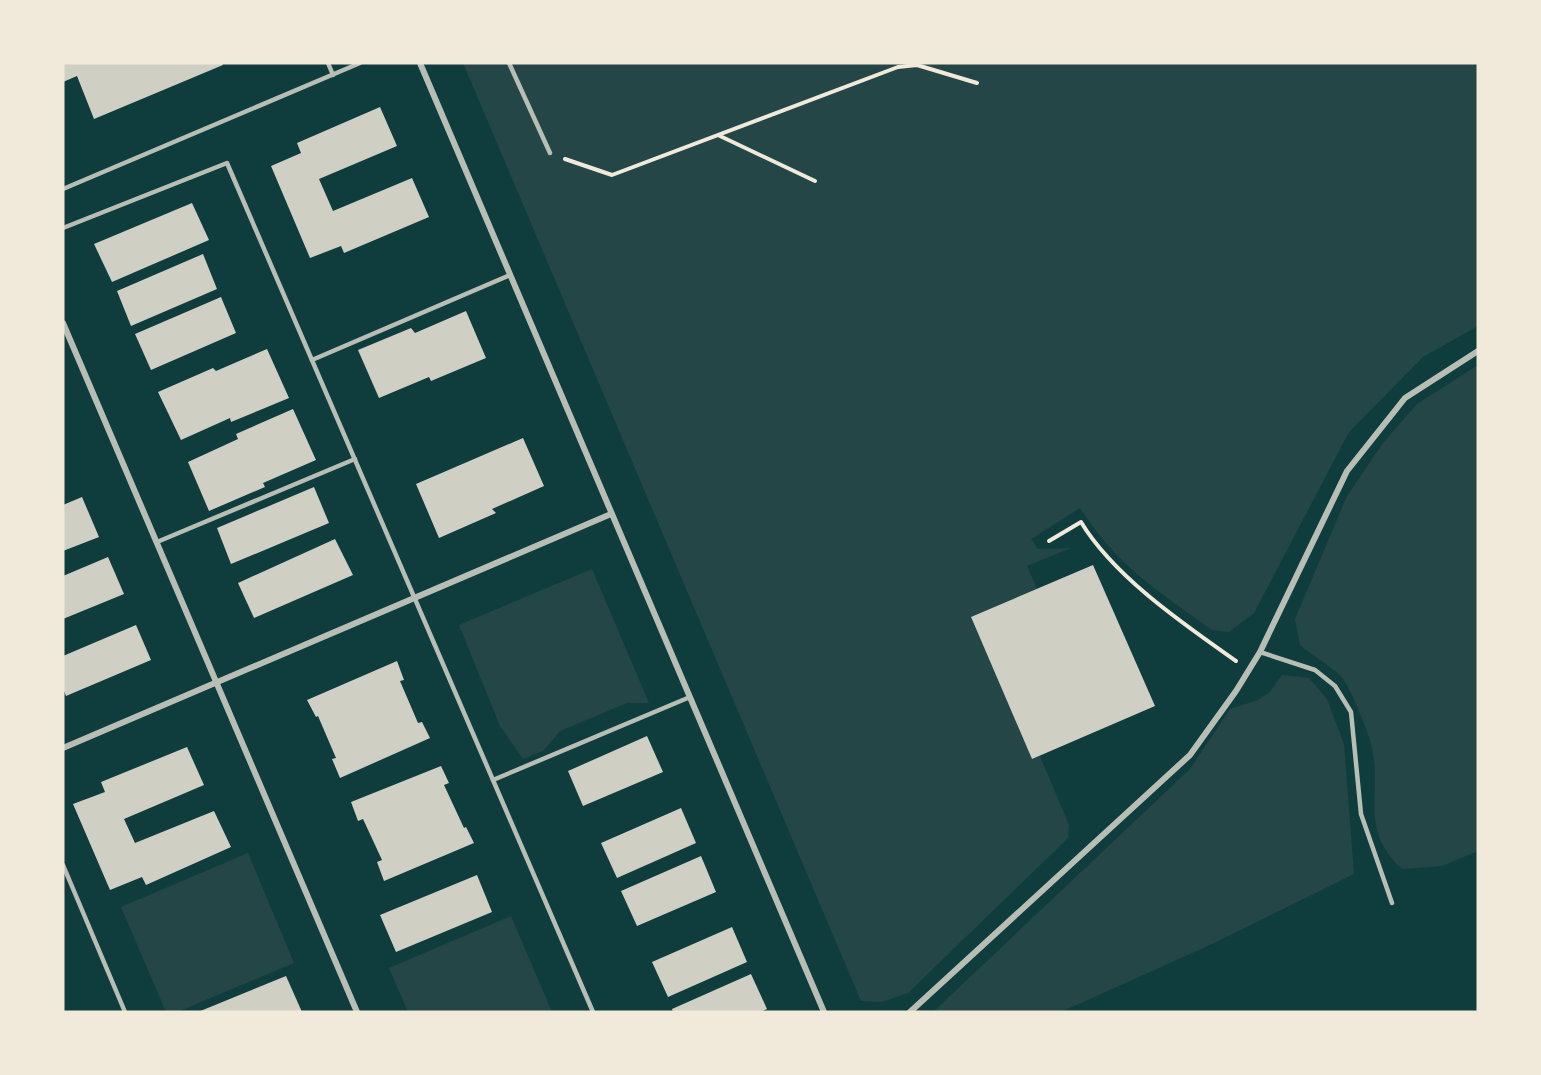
<svg xmlns="http://www.w3.org/2000/svg" width="1541" height="1075" font-family="'Roboto Condensed',sans-serif">
<rect width="100%" height="100%" fill="#0f3d3e"/>
<!-- green -->
<g fill="#244646">
<path d="M 463,63 L 1478,63 L 1478,326 L 1423,357 L 1349,432 L 1254,613 L 1229,632 L 1212,630 C 1158,591 1117,566 1080,508 L 1031,539 L 1038,549 L 1071,548 L 1027,566 L 1037,589 L 971,618 L 1032,759 L 1040,756 L 1069,825 L 1068,838 L 908,993 L 882,1002 L 861,1001 Z"/>
<path d="M 1478,365 L 1478,851 L 1442,866 L 1402,869 C 1359,829 1382,795 1372,748 C 1370,736 1351,689 1343,679 C 1337,670 1310,654 1300,645 L 1295,619 L 1347,496 L 1383,443 L 1417,404 Z"/>
<path d="M 592,569 L 649,703 L 627,703 L 560,731 L 543,751 L 523,759 L 500,726 L 459,625 Z"/>
<path d="M 1282,675 L 1309,678 L 1327,699 L 1344,744 L 1354,874 L 1212,944 L 1061,1012 L 933,1012 L 1190,769 L 1230,709 L 1258,700 L 1270,692 Z"/>
<path d="M 248,853 L 294,963 L 177,1012 L 166,1012 L 121,907 Z"/>
<path d="M 511,916 L 552,1012 L 408,1012 L 389,968 Z"/>
</g>
<!-- building -->
<g fill="#cfcfc3">
<path d="M 63,63 L 222,63 L 223,65 L 94,119 L 77,76 L 63,82 Z"/>
<path d="M 380,107 L 397,146 L 319,179 L 333,211 L 412,178 L 429,217 L 344,253 L 341,246 L 310,258 L 271,166 L 301,153 L 297,143 Z"/>
<path d="M 192,203 L 209,240 L 112,282 L 94,244 Z"/>
<path d="M 203,254 L 217,289 L 131,326 L 117,291 Z"/>
<path d="M 221,297 L 236,333 L 151,370 L 135,334 Z"/>
<path d="M 466,311 L 486,358 L 431,381 L 429,377 L 379,398 L 358,350 L 411,328 L 415,333 Z"/>
<path d="M 267,349 L 289,398 L 231,422 L 230,418 L 181,440 L 158,392 L 213,368 L 216,371 Z"/>
<path d="M 293,409 L 316,460 L 263,483 L 265,487 L 209,511 L 188,462 L 238,439 L 236,434 Z"/>
<path d="M 523,438 L 544,486 L 492,509 L 496,513 L 439,538 L 416,484 Z"/>
<path d="M 314,487 L 329,523 L 231,564 L 217,528 Z"/>
<path d="M 82,497 L 99,537 L 63,551 L 63,505 Z"/>
<path d="M 335,539 L 353,575 L 254,618 L 238,583 Z"/>
<path d="M 108,557 L 124,594 L 63,619 L 63,576 Z"/>
<path d="M 1093,565 L 1155,706 L 1032,759 L 971,617 Z"/>
<path d="M 136,625 L 151,660 L 66,696 L 63,689 L 63,656 Z"/>
<path d="M 397,661 L 404,680 L 400,681 L 418,723 L 422,722 L 430,738 L 340,778 L 332,759 L 336,758 L 318,716 L 316,717 L 307,700 Z"/>
<path d="M 647,736 L 663,772 L 583,806 L 568,771 Z"/>
<path d="M 187,747 L 204,785 L 124,819 L 135,843 L 214,811 L 231,847 L 146,885 L 142,877 L 110,890 L 73,804 L 105,792 L 101,782 Z"/>
<path d="M 441,766 L 449,783 L 444,785 L 464,828 L 466,827 L 474,843 L 384,881 L 377,862 L 382,860 L 363,819 L 358,821 L 351,802 Z"/>
<path d="M 681,808 L 696,843 L 617,878 L 601,843 Z"/>
<path d="M 701,856 L 716,892 L 637,926 L 621,891 Z"/>
<path d="M 477,875 L 492,912 L 396,952 L 380,915 Z"/>
<path d="M 732,927 L 747,962 L 668,997 L 652,962 Z"/>
<path d="M 751,974 L 767,1009 L 760,1012 L 673,1012 L 672,1009 Z"/>
<path d="M 286,976 L 302,1012 L 198,1012 Z"/>
</g>
<g fill="none" stroke-linecap="round" stroke-linejoin="round">
<!-- path -->
<g stroke="#f1e9da" stroke-width="4">
<path d="M 720,136 L 815,181"/>
<path d="M 565,159 L 612,175 L 898,67 L 917,65 L 977,83"/>
<path d="M 1049,541 L 1081,522 C 1114,577 1185,625 1236,661"/>
</g>
<!-- service -->
<g stroke="#b8beb3" stroke-width="4.5">
<path d="M 328,63 L 333,75"/>
<path d="M 509,63 L 550,153"/>
<path d="M 63,189 L 360,63"/>
<path d="M 63,228 L 227,163 L 593,1012"/>
<path d="M 312,360 L 510,275"/>
<path d="M 157,542 L 355,459"/>
<path d="M 1260,652 L 1315,670 L 1335,686 L 1351,712 L 1361,814 L 1392,903"/>
<path d="M 493,780 L 690,697"/>
<path d="M 63,865 L 125,1012"/>
</g>
<!-- minor -->
<g stroke="#b8beb3" stroke-width="6">
<path d="M 420,63 L 824,1012"/>
<path d="M 63,323 L 357,1012"/>
<path d="M 63,748 L 611,514"/>
<path d="M 910,1012 L 1190,755 L 1236,691 L 1260,652 L 1347,471 L 1405,398 L 1478,351"/>
</g>
</g>
<!-- border -->
<rect width="1541" height="1075" fill="none" stroke="#f1e9da" stroke-width="129"/>
</svg>
